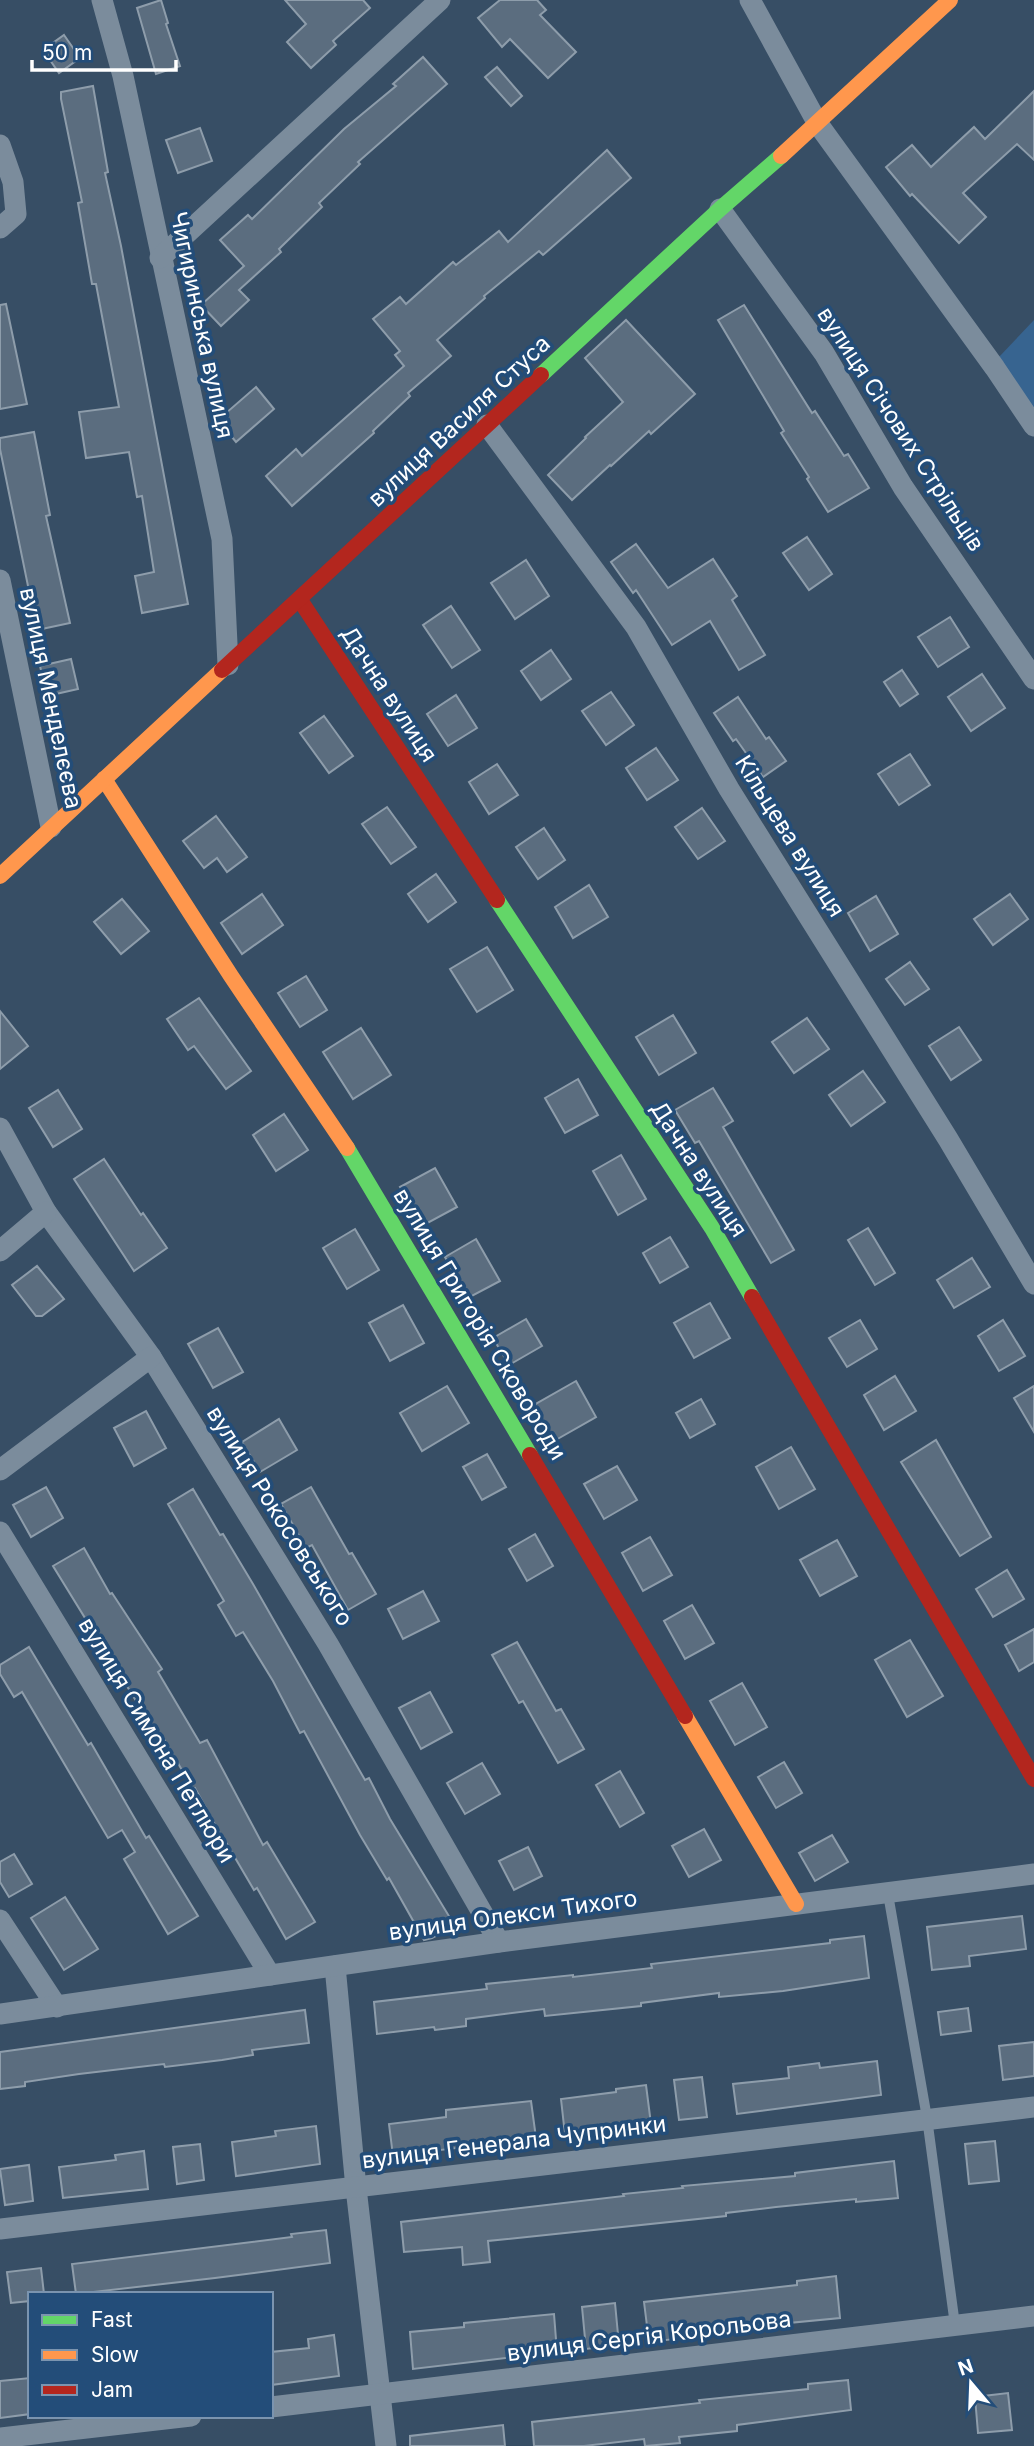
<svg xmlns="http://www.w3.org/2000/svg" width="1034" height="2446" font-family="Inter,sans-serif">
<rect width="100%" height="100%" fill="#374e65"/>
<!-- green -->
<path fill="#376490" d="M 1034,320 L 1034,412 L 999,357 Z"/>
<!-- building -->
<g fill="#5b6d7f" stroke="#8e9dab" stroke-width="2">
<path d="M 161,0 L 168,23 L 166,24 L 180,66 L 156,74 L 137,8 Z"/>
<path d="M 285,0 L 363,0 L 370,8 L 333,41 L 336,45 L 311,68 L 287,42 L 306,24 Z"/>
<path d="M 500,0 L 537,0 L 546,10 L 540,15 L 576,52 L 548,78 L 510,39 L 502,47 L 478,18 Z"/>
<path d="M 64,35 L 80,58 L 59,73 L 43,50 Z"/>
<path d="M 423,57 L 447,84 L 358,162 L 360,164 L 319,203 L 322,207 L 279,249 L 281,252 L 239,290 L 249,300 L 221,326 L 201,305 L 244,266 L 220,240 L 248,215 L 252,219 L 344,129 L 396,86 L 393,84 Z"/>
<path d="M 497,67 L 522,96 L 511,106 L 485,77 Z"/>
<path d="M 93,86 L 108,172 L 105,173 L 121,246 L 188,604 L 142,613 L 135,576 L 154,572 L 142,496 L 137,497 L 129,452 L 86,458 L 79,412 L 119,407 L 96,284 L 92,284 L 78,203 L 82,202 L 61,99 L 61,92 Z"/>
<path d="M 1034,91 L 1034,160 L 1017,144 L 963,193 L 986,217 L 959,243 L 912,194 L 910,196 L 886,167 L 912,145 L 931,167 L 974,127 L 985,139 Z"/>
<path d="M 200,128 L 212,161 L 178,173 L 166,140 Z"/>
<path d="M 607,150 L 631,178 L 543,255 L 539,251 L 484,296 L 485,298 L 437,340 L 451,356 L 408,393 L 410,396 L 373,431 L 374,433 L 292,506 L 266,476 L 296,449 L 302,456 L 404,366 L 395,355 L 400,351 L 373,319 L 400,297 L 406,304 L 453,262 L 456,265 L 499,231 L 508,242 Z"/>
<path d="M 6,304 L 27,404 L 0,409 L 0,305 Z"/>
<path d="M 744,305 L 812,413 L 815,411 L 844,456 L 848,454 L 869,488 L 828,512 L 807,479 L 809,477 L 781,433 L 784,431 L 718,320 Z"/>
<path d="M 626,320 L 695,394 L 651,434 L 649,431 L 611,466 L 610,465 L 572,500 L 548,475 L 586,438 L 585,437 L 623,402 L 585,358 Z"/>
<path d="M 256,387 L 274,409 L 236,442 L 218,420 Z"/>
<path d="M 34,432 L 50,515 L 46,516 L 70,623 L 37,630 L 0,449 L 0,438 Z"/>
<path d="M 807,537 L 832,574 L 809,590 L 783,553 Z"/>
<path d="M 636,544 L 668,588 L 713,559 L 737,596 L 732,600 L 765,655 L 739,670 L 710,621 L 672,645 L 636,590 L 633,593 L 611,562 Z"/>
<path d="M 526,560 L 549,596 L 515,619 L 491,583 Z"/>
<path d="M 451,606 L 480,650 L 452,668 L 423,625 Z"/>
<path d="M 950,617 L 969,647 L 938,667 L 918,637 Z"/>
<path d="M 551,650 L 571,679 L 541,700 L 521,671 Z"/>
<path d="M 71,659 L 78,689 L 47,696 L 40,666 Z"/>
<path d="M 902,670 L 918,694 L 900,706 L 884,682 Z"/>
<path d="M 982,674 L 1005,708 L 971,731 L 948,697 Z"/>
<path d="M 611,692 L 634,725 L 606,745 L 582,711 Z"/>
<path d="M 456,695 L 477,728 L 448,746 L 427,714 Z"/>
<path d="M 738,697 L 766,739 L 769,737 L 786,761 L 763,777 L 736,739 L 733,741 L 714,713 Z"/>
<path d="M 324,716 L 353,756 L 329,773 L 300,733 Z"/>
<path d="M 656,748 L 678,780 L 647,800 L 626,768 Z"/>
<path d="M 910,754 L 930,785 L 899,805 L 878,774 Z"/>
<path d="M 497,764 L 518,795 L 489,814 L 469,782 Z"/>
<path d="M 387,807 L 416,847 L 391,864 L 362,824 Z"/>
<path d="M 702,808 L 725,841 L 698,859 L 675,827 Z"/>
<path d="M 216,816 L 247,857 L 227,872 L 217,858 L 204,868 L 183,841 Z"/>
<path d="M 544,828 L 565,860 L 538,879 L 516,847 Z"/>
<path d="M 436,874 L 456,902 L 428,922 L 408,894 Z"/>
<path d="M 589,885 L 608,917 L 573,938 L 555,907 Z"/>
<path d="M 262,894 L 283,925 L 242,954 L 221,923 Z"/>
<path d="M 1010,894 L 1028,919 L 993,945 L 974,919 Z"/>
<path d="M 876,896 L 898,934 L 870,951 L 848,913 Z"/>
<path d="M 122,899 L 149,931 L 121,954 L 94,922 Z"/>
<path d="M 487,947 L 513,990 L 477,1012 L 450,969 Z"/>
<path d="M 910,962 L 929,989 L 905,1005 L 886,979 Z"/>
<path d="M 306,976 L 327,1010 L 300,1027 L 278,993 Z"/>
<path d="M 199,998 L 251,1071 L 226,1089 L 194,1046 L 188,1050 L 167,1019 Z"/>
<path d="M 0,1011 L 28,1046 L 0,1069 Z"/>
<path d="M 673,1015 L 696,1053 L 659,1075 L 636,1037 Z"/>
<path d="M 807,1018 L 829,1049 L 794,1073 L 772,1042 Z"/>
<path d="M 959,1027 L 981,1060 L 951,1080 L 929,1046 Z"/>
<path d="M 361,1028 L 391,1075 L 353,1099 L 323,1052 Z"/>
<path d="M 863,1071 L 885,1102 L 851,1126 L 829,1095 Z"/>
<path d="M 578,1079 L 598,1115 L 565,1133 L 545,1098 Z"/>
<path d="M 713,1088 L 733,1121 L 723,1127 L 794,1250 L 771,1263 L 699,1141 L 695,1143 L 675,1110 Z"/>
<path d="M 58,1090 L 82,1129 L 53,1147 L 29,1108 Z"/>
<path d="M 284,1114 L 308,1150 L 276,1171 L 253,1135 Z"/>
<path d="M 621,1155 L 646,1199 L 618,1215 L 593,1171 Z"/>
<path d="M 104,1159 L 141,1215 L 143,1213 L 167,1248 L 134,1271 L 74,1179 Z"/>
<path d="M 435,1168 L 457,1207 L 422,1226 L 400,1187 Z"/>
<path d="M 868,1228 L 895,1273 L 875,1285 L 848,1240 Z"/>
<path d="M 355,1229 L 379,1270 L 347,1289 L 323,1248 Z"/>
<path d="M 670,1237 L 688,1267 L 660,1283 L 643,1253 Z"/>
<path d="M 476,1239 L 500,1281 L 468,1298 L 445,1257 Z"/>
<path d="M 972,1258 L 990,1287 L 954,1308 L 937,1280 Z"/>
<path d="M 37,1266 L 64,1299 L 42,1316 L 36,1316 L 12,1285 Z"/>
<path d="M 710,1303 L 730,1338 L 694,1358 L 674,1323 Z"/>
<path d="M 403,1305 L 424,1343 L 390,1361 L 369,1323 Z"/>
<path d="M 526,1319 L 542,1346 L 509,1365 L 493,1338 Z"/>
<path d="M 860,1320 L 877,1349 L 847,1367 L 829,1338 Z"/>
<path d="M 1003,1320 L 1025,1356 L 999,1371 L 978,1336 Z"/>
<path d="M 218,1328 L 243,1372 L 213,1388 L 188,1344 Z"/>
<path d="M 895,1376 L 916,1411 L 884,1430 L 864,1395 Z"/>
<path d="M 576,1381 L 596,1417 L 554,1441 L 534,1405 Z"/>
<path d="M 447,1386 L 469,1423 L 422,1451 L 400,1413 Z"/>
<path d="M 1034,1386 L 1034,1432 L 1014,1398 Z"/>
<path d="M 701,1399 L 715,1424 L 690,1438 L 676,1413 Z"/>
<path d="M 146,1411 L 166,1448 L 134,1466 L 114,1428 Z"/>
<path d="M 279,1419 L 297,1450 L 260,1472 L 242,1442 Z"/>
<path d="M 936,1440 L 991,1537 L 960,1556 L 901,1462 Z"/>
<path d="M 791,1447 L 815,1489 L 779,1509 L 756,1467 Z"/>
<path d="M 487,1454 L 506,1487 L 482,1500 L 463,1467 Z"/>
<path d="M 617,1466 L 637,1500 L 604,1519 L 584,1484 Z"/>
<path d="M 46,1487 L 63,1518 L 31,1537 L 13,1505 Z"/>
<path d="M 311,1487 L 349,1554 L 352,1553 L 376,1594 L 348,1610 L 312,1545 L 306,1548 L 281,1504 Z"/>
<path d="M 193,1489 L 220,1535 L 223,1534 L 253,1584 L 365,1780 L 369,1778 L 390,1819 L 455,1926 L 432,1938 L 424,1940 L 389,1878 L 387,1880 L 360,1835 L 304,1731 L 300,1733 L 273,1681 L 243,1632 L 236,1636 L 218,1605 L 224,1601 L 168,1504 Z"/>
<path d="M 535,1534 L 553,1566 L 527,1581 L 509,1549 Z"/>
<path d="M 650,1537 L 672,1575 L 643,1591 L 622,1553 Z"/>
<path d="M 837,1540 L 857,1576 L 820,1596 L 800,1560 Z"/>
<path d="M 84,1548 L 110,1594 L 112,1593 L 162,1669 L 158,1672 L 200,1743 L 207,1740 L 263,1845 L 267,1842 L 315,1922 L 286,1939 L 257,1888 L 254,1890 L 224,1839 L 223,1839 L 195,1788 L 193,1789 L 165,1741 L 162,1743 L 53,1566 Z"/>
<path d="M 1007,1570 L 1024,1599 L 993,1617 L 976,1589 Z"/>
<path d="M 423,1591 L 439,1621 L 403,1639 L 388,1609 Z"/>
<path d="M 692,1605 L 714,1643 L 685,1659 L 664,1621 Z"/>
<path d="M 1034,1629 L 1034,1662 L 1019,1671 L 1005,1645 Z"/>
<path d="M 910,1640 L 943,1696 L 907,1717 L 875,1660 Z"/>
<path d="M 517,1642 L 556,1711 L 561,1709 L 584,1749 L 558,1763 L 523,1701 L 519,1703 L 492,1655 Z"/>
<path d="M 29,1647 L 88,1745 L 91,1743 L 146,1838 L 149,1836 L 198,1916 L 168,1934 L 124,1859 L 135,1852 L 122,1830 L 108,1838 L 22,1692 L 14,1697 L 0,1674 L 0,1665 Z"/>
<path d="M 742,1683 L 767,1727 L 735,1745 L 710,1701 Z"/>
<path d="M 430,1692 L 452,1732 L 421,1749 L 399,1708 Z"/>
<path d="M 784,1762 L 802,1793 L 776,1808 L 758,1777 Z"/>
<path d="M 482,1763 L 500,1794 L 465,1814 L 447,1783 Z"/>
<path d="M 620,1771 L 644,1813 L 620,1827 L 596,1785 Z"/>
<path d="M 704,1829 L 721,1860 L 689,1877 L 672,1846 Z"/>
<path d="M 832,1835 L 848,1862 L 815,1881 L 799,1853 Z"/>
<path d="M 528,1847 L 542,1876 L 514,1890 L 499,1861 Z"/>
<path d="M 14,1854 L 32,1884 L 9,1897 L 0,1882 L 0,1862 Z"/>
<path d="M 65,1897 L 98,1949 L 64,1970 L 31,1918 Z"/>
<path d="M 1022,1916 L 1026,1949 L 969,1956 L 970,1966 L 932,1970 L 927,1927 Z"/>
<path d="M 864,1936 L 869,1978 L 783,1991 L 719,1997 L 719,1993 L 641,2003 L 641,2006 L 545,2016 L 544,2009 L 466,2019 L 466,2026 L 435,2030 L 434,2027 L 377,2034 L 374,2002 L 487,1989 L 486,1984 L 573,1975 L 573,1977 L 652,1968 L 651,1964 L 830,1943 L 830,1940 Z"/>
<path d="M 968,2008 L 971,2031 L 941,2035 L 938,2012 Z"/>
<path d="M 305,2010 L 309,2043 L 252,2050 L 253,2055 L 222,2060 L 165,2067 L 164,2064 L 79,2074 L 25,2082 L 25,2086 L 0,2089 L 0,2052 Z"/>
<path d="M 1034,2042 L 1034,2076 L 1003,2080 L 999,2046 Z"/>
<path d="M 877,2061 L 881,2095 L 737,2114 L 733,2084 L 789,2078 L 788,2067 L 819,2063 L 820,2068 Z"/>
<path d="M 702,2077 L 707,2117 L 679,2120 L 674,2080 Z"/>
<path d="M 646,2085 L 651,2124 L 565,2135 L 561,2099 L 616,2092 L 616,2089 Z"/>
<path d="M 531,2101 L 536,2138 L 393,2156 L 389,2124 L 446,2117 L 446,2110 Z"/>
<path d="M 316,2126 L 320,2164 L 236,2176 L 232,2142 L 276,2136 L 275,2131 Z"/>
<path d="M 995,2141 L 999,2181 L 969,2184 L 965,2144 Z"/>
<path d="M 200,2144 L 204,2180 L 177,2184 L 173,2147 Z"/>
<path d="M 144,2151 L 148,2189 L 63,2198 L 59,2167 L 116,2160 L 115,2155 Z"/>
<path d="M 894,2161 L 898,2198 L 856,2202 L 856,2199 L 776,2207 L 726,2213 L 726,2216 L 488,2241 L 490,2262 L 463,2265 L 462,2247 L 404,2252 L 401,2222 L 624,2196 L 623,2194 L 683,2188 L 682,2186 L 795,2176 L 795,2173 Z"/>
<path d="M 29,2165 L 33,2201 L 5,2205 L 0,2169 Z"/>
<path d="M 326,2230 L 330,2263 L 215,2278 L 76,2294 L 72,2264 L 292,2237 L 291,2234 Z"/>
<path d="M 41,2268 L 44,2294 L 30,2294 L 30,2301 L 11,2303 L 7,2272 Z"/>
<path d="M 836,2276 L 840,2318 L 789,2323 L 789,2326 L 649,2342 L 644,2302 L 797,2285 L 797,2281 Z"/>
<path d="M 615,2303 L 619,2345 L 586,2349 L 582,2307 Z"/>
<path d="M 554,2314 L 557,2352 L 413,2369 L 410,2332 L 464,2327 L 464,2323 Z"/>
<path d="M 334,2335 L 339,2376 L 271,2385 L 271,2352 L 309,2348 L 308,2339 Z"/>
<path d="M 30,2378 L 30,2414 L 0,2418 L 0,2381 Z"/>
<path d="M 848,2380 L 851,2410 L 737,2425 L 737,2431 L 679,2437 L 680,2443 L 645,2446 L 644,2439 L 584,2446 L 534,2446 L 532,2422 L 700,2403 L 699,2400 L 808,2389 L 808,2384 Z"/>
<path d="M 1008,2393 L 1012,2430 L 978,2433 L 975,2397 Z"/>
<path d="M 503,2425 L 505,2446 L 410,2446 L 410,2436 Z"/>
</g>
<g fill="none" stroke-linecap="round" stroke-linejoin="round">
<!-- lane -->
<path stroke="#7b8c9c" stroke-width="10" d="M 888,1894 L 927,2118 L 955,2325"/>
<!-- street -->
<g stroke="#7b8c9c" stroke-width="21">
<path d="M 102,0 L 123,76 L 222,539 L 228,665"/>
<path d="M 750,0 L 818,124 L 995,368 L 1034,426"/>
<path d="M 0,145 L 13,182 L 16,214 L 0,228"/>
<path d="M 720,209 L 824,353 L 903,487 L 1034,679"/>
<path d="M 160,258 L 440,0"/>
<path d="M 487,425 L 636,627 L 729,789 L 948,1139 L 1034,1284"/>
<path d="M 0,580 L 51,827"/>
<path d="M 0,1128 L 46,1212 L 151,1357 L 328,1644 L 499,1942"/>
<path d="M 0,1251 L 46,1212"/>
<path d="M 0,1470 L 151,1357"/>
<path d="M 0,1532 L 270,1975"/>
<path d="M 0,1920 L 57,2007"/>
<path d="M 335,1966 L 356,2188 L 386,2446"/>
<path d="M 0,2014 L 499,1942 L 1034,1874"/>
<path d="M 0,2229 L 1034,2107"/>
<path d="M 271,2407 L 1034,2316"/>
<path d="M 0,2438 L 191,2416"/>
</g>
<!-- fast -->
<g stroke="#63d668" stroke-width="16">
<path d="M 541,375 L 720,209 L 781,156"/>
<path d="M 497,900 L 712,1228 L 752,1297"/>
<path d="M 347,1148 L 530,1455"/>
</g>
<!-- slow -->
<g stroke="#ff974d" stroke-width="16">
<path d="M 781,156 L 950,0"/>
<path d="M 104,779 L 231,976 L 347,1148"/>
<path d="M 0,876 L 222,670"/>
<path d="M 685,1716 L 796,1904"/>
</g>
<!-- jam -->
<g stroke="#b3261e" stroke-width="16">
<path d="M 300,600 L 497,900"/>
<path d="M 222,670 L 541,375"/>
<path d="M 752,1297 L 1034,1779"/>
<path d="M 530,1455 L 685,1716"/>
</g>
</g>
<g text-anchor="middle" stroke-width="7" stroke-linejoin="round" paint-order="stroke">
<!-- street labels -->
<g font-size="23" fill="#fff" stroke="#234d79">
<text transform="translate(202 325) rotate(78)" y="8">Чигиринська вулиця</text>
<text transform="translate(459 421) rotate(-43)" y="8">вулиця Василя Стуса</text>
<text transform="translate(901 429) rotate(57)" y="8">вулиця Січових Стрільців</text>
<text transform="translate(389 694) rotate(57)" y="8">Дачна вулиця</text>
<text transform="translate(51 698) rotate(78)" y="8">вулиця Менделєєва</text>
<text transform="translate(790 836) rotate(58)" y="8">Кільцева вулиця</text>
<text transform="translate(699 1169) rotate(57)" y="8">Дачна вулиця</text>
<text transform="translate(480 1324) rotate(59)" y="8">вулиця Григорія Сковороди</text>
<text transform="translate(280 1516) rotate(58)" y="8">вулиця Рокосовського</text>
<text transform="translate(157 1740) rotate(59)" y="8">вулиця Симона Петлюри</text>
<text transform="translate(513 1915) rotate(-8)" y="8">вулиця Олекси Тихого</text>
<text transform="translate(514 2142) rotate(-7)" y="8">вулиця Генерала Чупринки</text>
<text transform="translate(649 2336) rotate(-7)" y="8">вулиця Сергія Корольова</text>
</g>
</g>
<!-- legend -->
<rect x="28" y="2292" width="245" height="126" fill="#234d79" stroke="#7b94af" stroke-width="2"/>
<rect x="42" y="2315" width="35" height="10" fill="#63d668" stroke="#7b94af" stroke-width="2"/>
<text x="91" y="2327" font-size="21" fill="#ffffff">Fast</text>
<rect x="42" y="2350" width="35" height="10" fill="#ff974d" stroke="#7b94af" stroke-width="2"/>
<text x="91" y="2362" font-size="21" fill="#ffffff">Slow</text>
<rect x="42" y="2385" width="35" height="10" fill="#b3261e" stroke="#7b94af" stroke-width="2"/>
<text x="91" y="2397" font-size="21" fill="#ffffff">Jam</text>
<!-- north arrow -->
<g transform="translate(971 2383) rotate(341)" stroke="#234d79" stroke-width="5" paint-order="stroke">
<path d="M0-5L12 26L0 18L-12 26Z" fill="#ffffff"/>
<text y="-10" font-size="19" font-weight="bold" text-anchor="middle" fill="#ffffff">N</text>
</g>
<!-- scale -->
<path d="M32 60v10h144v-10" fill="none" stroke="#ffffff" stroke-width="3.5"/>
<text x="42" y="60" font-size="21" fill="#ffffff" stroke="#234d79" stroke-width="5" paint-order="stroke">50 m</text>
</svg>
